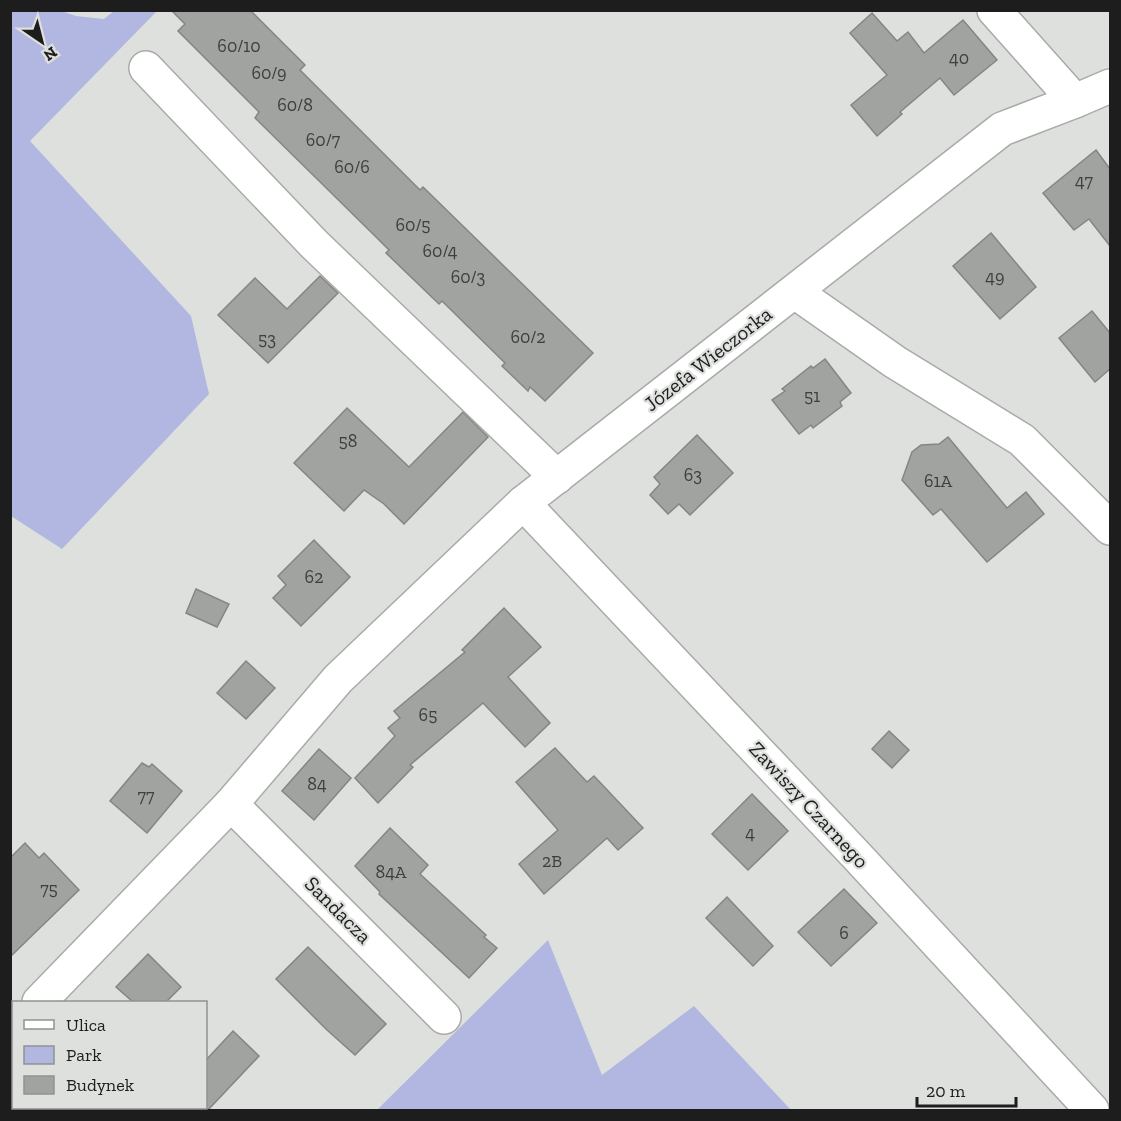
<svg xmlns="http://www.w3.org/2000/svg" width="1121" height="1121" font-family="'Zilla Slab',serif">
<rect width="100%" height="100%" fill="#dde0dc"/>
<!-- green -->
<g fill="#b2b7e1">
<path d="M 10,11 L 61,11 L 76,16 L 104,19 L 114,11 L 157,11 L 30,141 L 191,316 L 209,394 L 62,549 L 11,516 Z"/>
<path d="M 548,940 L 602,1075 L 694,1006 L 791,1110 L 377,1110 Z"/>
</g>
<!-- building -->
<g fill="#a0a39f" stroke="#838682" stroke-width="1.5">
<path d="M 171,10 L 250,10 L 305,65 L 300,70 L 420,190 L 423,187 L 593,353 L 545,401 L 530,387 L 528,391 L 502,366 L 505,363 L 442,301 L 439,304 L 386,253 L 389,250 L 375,236 L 255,118 L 259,112 L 178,31 L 185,24 Z"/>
<path d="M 872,13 L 897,41 L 908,32 L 924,53 L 963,20 L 997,60 L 954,95 L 940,78 L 900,112 L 902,114 L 877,136 L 851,105 L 887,75 L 850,33 Z"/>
<path d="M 1096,150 L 1110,169 L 1110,246 L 1089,219 L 1074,230 L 1043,193 Z"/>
<path d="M 991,233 L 1036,287 L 1000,319 L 953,266 Z"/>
<path d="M 320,276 L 338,293 L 268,363 L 218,315 L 255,278 L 287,309 Z"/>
<path d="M 1092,311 L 1110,333 L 1110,369 L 1095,382 L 1059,338 Z"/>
<path d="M 825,359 L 851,393 L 840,402 L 842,406 L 813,428 L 811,425 L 799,434 L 772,400 L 785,391 L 782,389 L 811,366 L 813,368 Z"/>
<path d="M 347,408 L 409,467 L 463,412 L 488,437 L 404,524 L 384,504 L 364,490 L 344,511 L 294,463 Z"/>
<path d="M 697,435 L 733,473 L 690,515 L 679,504 L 668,514 L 650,495 L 660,484 L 654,477 Z"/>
<path d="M 948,437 L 1007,508 L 1026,492 L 1044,514 L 987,562 L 941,509 L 933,515 L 902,480 L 912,452 L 921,445 L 939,444 Z"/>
<path d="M 314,540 L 350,577 L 301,626 L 273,598 L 286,585 L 278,576 Z"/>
<path d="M 196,589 L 229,604 L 217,627 L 186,613 Z"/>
<path d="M 504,608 L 541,647 L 508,677 L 550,723 L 525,747 L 483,703 L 410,765 L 413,767 L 378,803 L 355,778 L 395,736 L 388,728 L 400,718 L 394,711 L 465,652 L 462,650 Z"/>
<path d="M 246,661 L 275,688 L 246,719 L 217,693 Z"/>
<path d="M 889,731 L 909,750 L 892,768 L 872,749 Z"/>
<path d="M 555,748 L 587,782 L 594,776 L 643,828 L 618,850 L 607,838 L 544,894 L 519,864 L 558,830 L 516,782 Z"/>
<path d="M 319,749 L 351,778 L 314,820 L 282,791 Z"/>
<path d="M 142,763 L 149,767 L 152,764 L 182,791 L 147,833 L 110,801 Z"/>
<path d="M 752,794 L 788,831 L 748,870 L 712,834 Z"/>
<path d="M 390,828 L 428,865 L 420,874 L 486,935 L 484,937 L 497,948 L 469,978 L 379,894 L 380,892 L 355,866 Z"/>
<path d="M 25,843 L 39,858 L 44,853 L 79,890 L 10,957 L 10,858 Z"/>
<path d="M 844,889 L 877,923 L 831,966 L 798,932 Z"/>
<path d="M 727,897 L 773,946 L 753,966 L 706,918 Z"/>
<path d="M 308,947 L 386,1024 L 355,1055 L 327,1030 L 276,979 Z"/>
<path d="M 148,954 L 181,987 L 166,1002 L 133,1002 L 116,987 Z"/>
<path d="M 233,1031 L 259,1056 L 208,1110 L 206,1110 L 206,1060 Z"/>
</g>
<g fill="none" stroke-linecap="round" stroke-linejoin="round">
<defs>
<g id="minor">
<path d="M 994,10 L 1075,101"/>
<path d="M 146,68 L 314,244 L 557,477"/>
<path d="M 795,292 L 895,362 L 1022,440 L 1110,528"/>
<path d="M 523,503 L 856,855 L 1092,1110"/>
<path d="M 231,804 L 444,1017"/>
<path d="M 39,1002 L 231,804 L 338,679 L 523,503 L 1002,129 L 1075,101 L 1110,86"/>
<path d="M 10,1031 L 14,1028"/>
<path d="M 140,1108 L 143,1110"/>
</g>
</defs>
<!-- minor casing -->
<use href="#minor" stroke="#a8aba7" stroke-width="36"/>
<!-- minor -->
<use href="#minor" stroke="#fff" stroke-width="33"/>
</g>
<g text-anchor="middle" stroke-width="4.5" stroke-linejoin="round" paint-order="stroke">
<!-- number labels -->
<g font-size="18" fill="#3d3e3d">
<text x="239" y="52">60/10</text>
<text x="959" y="64">40</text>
<text x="269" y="79">60/9</text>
<text x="295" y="111">60/8</text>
<text x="323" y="146">60/7</text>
<text x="352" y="173">60/6</text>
<text x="1084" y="187">47</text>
<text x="413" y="231">60/5</text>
<text x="440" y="257">60/4</text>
<text x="468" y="283">60/3</text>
<text x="995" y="283">49</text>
<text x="528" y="343">60/2</text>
<text x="267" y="345">53</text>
<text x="812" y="402">51</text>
<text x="348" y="447">58</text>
<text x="693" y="481">63</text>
<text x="938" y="487">61A</text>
<text x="314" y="583">62</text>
<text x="428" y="721">65</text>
<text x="317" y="790">84</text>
<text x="146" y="802">77</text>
<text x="750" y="839">4</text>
<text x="552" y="867">2B</text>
<text x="391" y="878">84A</text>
<text x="49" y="895">75</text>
<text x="844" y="939">6</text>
</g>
<!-- street labels -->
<g font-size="21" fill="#1c1d1c" stroke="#dde0dc">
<text transform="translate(708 359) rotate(-38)" y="7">Józefa Wieczorka</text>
<text transform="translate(809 805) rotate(47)" y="7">Zawiszy Czarnego</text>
<text transform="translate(338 910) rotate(45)" y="7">Sandacza</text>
</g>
</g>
<!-- border -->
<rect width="1121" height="1121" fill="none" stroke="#1c1d1c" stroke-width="24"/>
<!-- legend -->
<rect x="12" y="1001" width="195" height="108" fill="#dde0dc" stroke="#90928f" stroke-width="1.5"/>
<rect x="24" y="1020" width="30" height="9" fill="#ffffff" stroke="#90928f" stroke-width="1.5"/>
<text x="66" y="1031" font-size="18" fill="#1c1d1c">Ulica</text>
<rect x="24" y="1046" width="30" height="18" fill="#b2b7e1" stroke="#90928f" stroke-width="1.5"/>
<text x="66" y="1061" font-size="18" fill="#1c1d1c">Park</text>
<rect x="24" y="1076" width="30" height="18" fill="#a0a39f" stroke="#90928f" stroke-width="1.5"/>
<text x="66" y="1091" font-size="18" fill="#1c1d1c">Budynek</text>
<!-- north arrow -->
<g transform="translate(42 42) rotate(145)" stroke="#dde0dc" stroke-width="4.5" paint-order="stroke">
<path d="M0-4.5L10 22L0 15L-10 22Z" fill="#1c1d1c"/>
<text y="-9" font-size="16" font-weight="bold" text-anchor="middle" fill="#1c1d1c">N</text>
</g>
<!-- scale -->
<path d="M917 1097v9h99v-9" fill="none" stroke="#1c1d1c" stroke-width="3"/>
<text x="926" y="1097" font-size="18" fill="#1c1d1c" stroke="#dde0dc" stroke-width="4.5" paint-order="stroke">20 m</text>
</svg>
